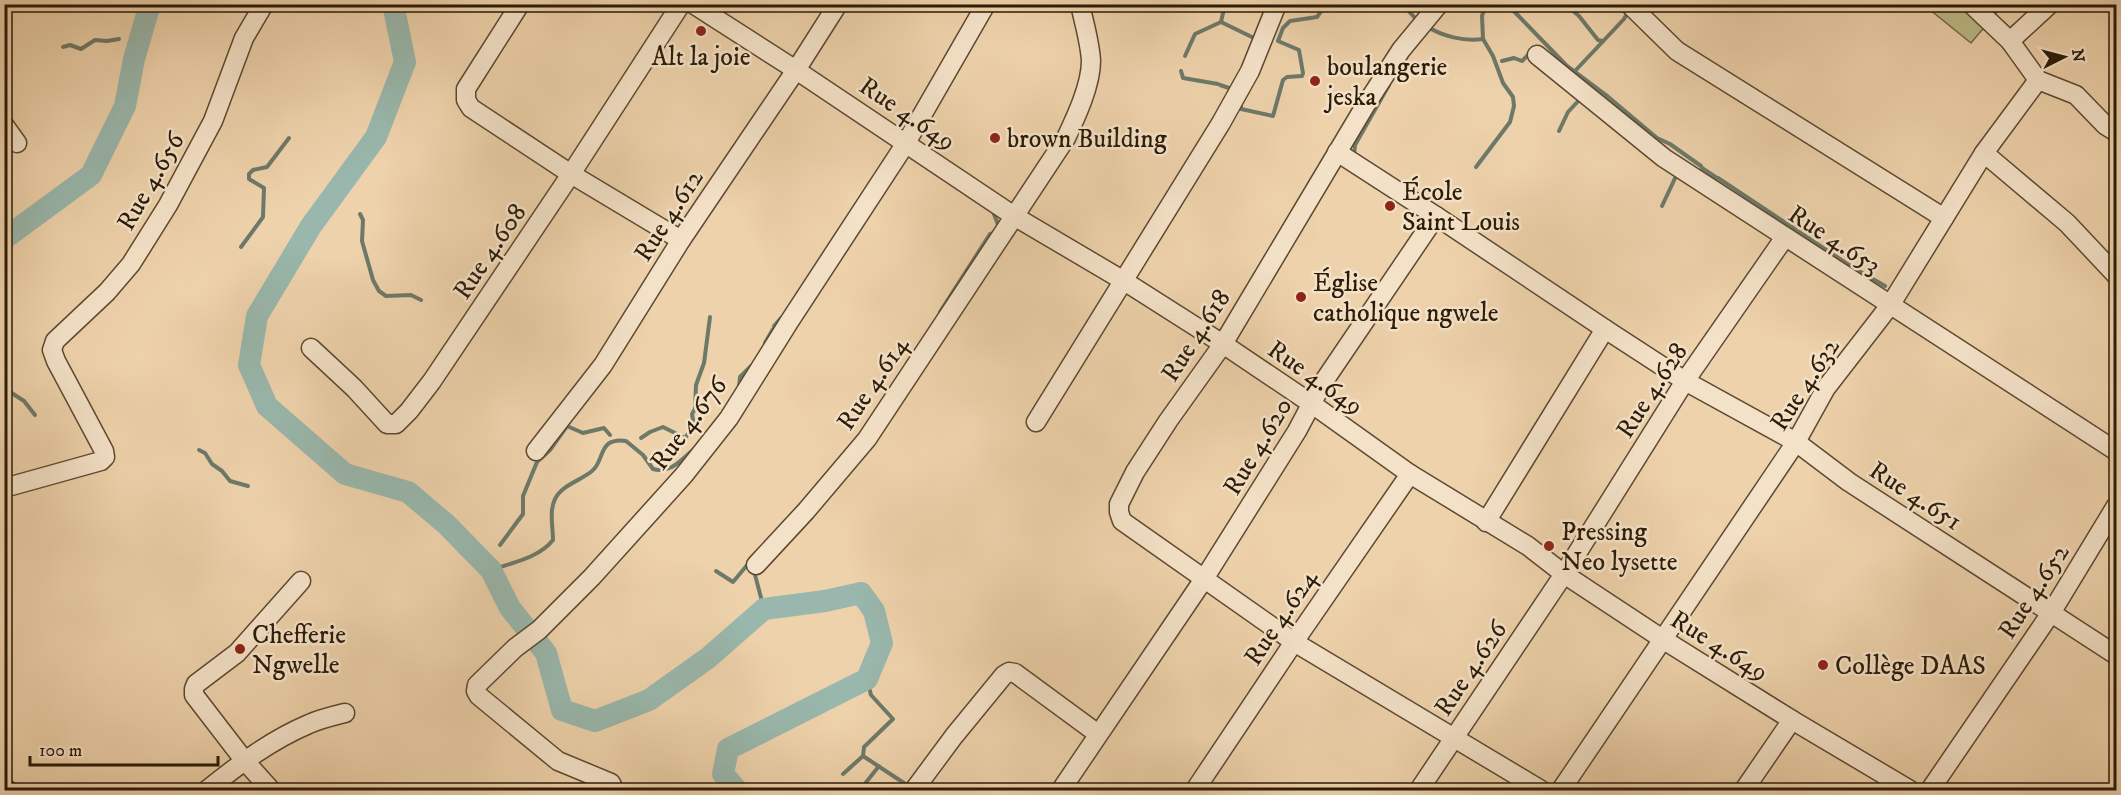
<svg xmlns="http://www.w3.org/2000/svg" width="2121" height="795" font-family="'IM FELL DW Pica',serif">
<rect width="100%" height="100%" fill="#eed2ab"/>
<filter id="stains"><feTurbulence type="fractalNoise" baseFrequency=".00333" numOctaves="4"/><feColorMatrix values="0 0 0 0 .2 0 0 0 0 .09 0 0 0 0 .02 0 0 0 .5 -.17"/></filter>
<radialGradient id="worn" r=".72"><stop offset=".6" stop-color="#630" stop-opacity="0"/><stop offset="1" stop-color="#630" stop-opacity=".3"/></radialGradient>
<!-- green -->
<path fill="#bcbb86" stroke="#746b47" stroke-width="1.5" d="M 1924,5 L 2003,5 L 1971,43 Z"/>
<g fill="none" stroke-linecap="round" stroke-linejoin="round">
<!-- stream -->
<g stroke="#6d796a" stroke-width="4">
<path d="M 1402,4 L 1417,20"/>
<path d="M 1507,4 L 1566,65 L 1606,95 L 1657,138 L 1670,144 L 1701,166"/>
<path d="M 1565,4 L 1579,16 L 1598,40 L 1603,41"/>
<path d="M 1709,4 L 1720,7 L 1728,4"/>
<path d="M 1221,22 L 1225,4"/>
<path d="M 1426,26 C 1442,36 1464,42 1483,39"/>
<path d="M 63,47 L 70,45 L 81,49 L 95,40 L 107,41 L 119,39"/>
<path d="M 1185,56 L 1195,34 L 1221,22 L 1256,39"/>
<path d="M 1502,61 L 1514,58 L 1522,61 L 1532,51"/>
<path d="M 1181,71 L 1183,78 L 1218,84"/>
<path d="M 1575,71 L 1624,19 L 1628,12"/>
<path d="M 1220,85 L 1232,89"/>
<path d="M 1241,103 L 1241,109 L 1273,116 L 1283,80 L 1287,77 L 1302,76 L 1303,73 L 1299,50 L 1278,41 L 1283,28 L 1290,21 L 1317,17 L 1326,4"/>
<path d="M 1559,131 L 1568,112 L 1582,97"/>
<path d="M 1354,155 L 1355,145 L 1389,85"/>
<path d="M 1476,167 L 1510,122 L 1514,106 L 1513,97 L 1503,83 L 1493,56 L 1483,39 L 1482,16 L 1486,4"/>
<path d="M 1702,168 L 1717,178"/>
<path d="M 1718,178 L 1852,267 L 1885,286"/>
<path d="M 1662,206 L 1677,174"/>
<path d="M 992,209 L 999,227"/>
<path d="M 360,214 L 363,220 L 362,241 L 373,280 L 379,291 L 386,296 L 411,295 L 421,300"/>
<path d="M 241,247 L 263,217 L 264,188 L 249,179 L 249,174 L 253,170 L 267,167 L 289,138"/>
<path d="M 940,312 L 990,234 L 996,233"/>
<path d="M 774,326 L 781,318"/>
<path d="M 765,343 L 773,329"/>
<path d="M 4,388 L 24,401 L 35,415"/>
<path d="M 739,388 L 740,377 L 751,366"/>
<path d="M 641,438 L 650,432 L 663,427 L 685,438 L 694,426 L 692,414 L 695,409 L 696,385 L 704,363 L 710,317"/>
<path d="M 199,450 L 205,453 L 212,464 L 222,471 L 230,481 L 248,486"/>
<path d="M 500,545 L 523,514 L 523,496 L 537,462 L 550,450 L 567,426 L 583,433 L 604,428 L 610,435"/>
<path d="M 491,570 C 511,563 539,558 553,540 C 553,527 549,511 555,499 C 562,485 580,481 592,471 C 601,464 600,451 608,444 C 614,440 619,440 626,441 L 643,455 L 653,469 C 671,474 681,460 694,449"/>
<path d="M 716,571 L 733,582 L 748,564 L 751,564"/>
<path d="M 754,571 L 764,609"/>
<path d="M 863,756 L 910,787"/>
<path d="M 843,774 L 863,756 L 864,747 L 893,719 L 871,695 L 867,679"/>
<path d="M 860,790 L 879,766"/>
</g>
<!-- river -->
<g stroke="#99b7ac" stroke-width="22">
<path d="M 393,4 L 405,62 L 376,137 L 311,226 L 257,316 L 249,365 L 267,406 L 345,474 L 408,492 L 446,524 L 491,570 L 510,608 L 546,653 L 562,710 L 595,721 L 649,700 L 708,658 L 764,609 L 825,601 L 861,593 L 874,611 L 882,643 L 867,679 L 728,749 L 723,774 L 737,790"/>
<path d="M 4,239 L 91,175 L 125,106 L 134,59 L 150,4"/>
</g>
<defs>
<g id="minor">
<path d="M 520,4 L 466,89 L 466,100 L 471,108 L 571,174 L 681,240"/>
<path d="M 693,4 L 796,70 L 1014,216 L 1124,281 L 1223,344 L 1312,404 L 1410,474 L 1528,546 L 1564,574 L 1664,640 L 1792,720 L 1910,790"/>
<path d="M 1439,4 L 1401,50 L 1365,106 L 1223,344 L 1168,421 L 1135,472 L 1119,504 L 1119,512 L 1122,521 L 1294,642 L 1541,790"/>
<path d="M 1629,4 L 1677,51 L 1944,218"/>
<path d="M 1971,4 L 2010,41 L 2038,80"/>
<path d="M 2010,41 L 2050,4"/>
<path d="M 1537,55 L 1664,158 L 2116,451"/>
<path d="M 4,125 L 17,143"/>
<path d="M 1337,152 L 1436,216"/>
<path d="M 1984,153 L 2038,80 L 2076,95 L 2105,125 L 2113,130 L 2116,129"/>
<path d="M 1605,329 L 1685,381 L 1796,442 L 1849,482 L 2116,655"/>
<path d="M 311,348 L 354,388 L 387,424 L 396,424 L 409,411 L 432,381 L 571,174 L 681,4"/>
<path d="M 1036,422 L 1221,123 L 1250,71 L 1277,4"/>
<path d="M 536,451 L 603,365 L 681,240 L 796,70 L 838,4"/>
<path d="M 4,488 L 101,461 L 105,457 L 104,451 L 56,361 L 52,350 L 55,341 L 107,292 L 131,264 L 168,205 L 213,121 L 244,38 L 264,4"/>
<path d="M 756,565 L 806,511 L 867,439 L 1066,138 C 1076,117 1091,85 1091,61 C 1090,42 1084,23 1080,4"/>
<path d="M 5,789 L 8,790"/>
<path d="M 207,790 C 238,765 271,740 309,724 C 320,719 333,716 345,713"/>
<path d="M 271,790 L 244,760 L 194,695 L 194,689 L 196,684 L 237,653 L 301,581"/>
<path d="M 614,790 L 611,783 L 558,761 L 479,696 L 476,691 L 477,685 L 515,648 L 539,630 L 592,577 L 684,475 L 729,418 L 789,322 L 906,143 L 986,4"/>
<path d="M 914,790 L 954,736 L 1004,675 L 1009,672 L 1015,673 L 1098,734"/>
<path d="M 1061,790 L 1204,579 L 1297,431 L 1322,384 L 1436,216 L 1605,329 L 1486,522"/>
<path d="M 1195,790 L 1294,642 L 1410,474"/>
<path d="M 1419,790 L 1564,574 L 1685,381 L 1785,237"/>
<path d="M 1561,790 L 1796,442 L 1826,388 L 1891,304 L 1984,153 L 2067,223 L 2116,275"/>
<path d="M 1744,790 L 1792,720"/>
<path d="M 1930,790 L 2051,613 L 2116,506"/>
</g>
</defs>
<!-- minor casing -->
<use href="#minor" stroke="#5c4931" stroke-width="21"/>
<!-- minor -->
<use href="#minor" stroke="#f4e2c8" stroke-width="18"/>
</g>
<!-- markers -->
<g fill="#8f2418" stroke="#f4e2c8" stroke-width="2">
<circle cx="701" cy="31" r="6"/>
<circle cx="1315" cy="81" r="6"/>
<circle cx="995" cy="138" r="6"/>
<circle cx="1390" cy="206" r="6"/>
<circle cx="1301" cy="297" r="6"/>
<circle cx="1549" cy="546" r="6"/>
<circle cx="240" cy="649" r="6"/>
<circle cx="1823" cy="665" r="6"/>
</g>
<g text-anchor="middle" stroke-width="5" stroke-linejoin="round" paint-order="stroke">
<!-- poi labels -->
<g font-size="26" fill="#2b1b08" stroke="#f4e2c8" text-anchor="start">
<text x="701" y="65" text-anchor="middle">Alt la joie</text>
<text x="1327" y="75">boulangerie<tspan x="1327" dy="30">jeska</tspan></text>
<text x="1007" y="147">brown Building</text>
<text x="1402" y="200">École<tspan x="1402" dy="30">Saint Louis</tspan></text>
<text x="1313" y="291">Église<tspan x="1313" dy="30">catholique ngwele</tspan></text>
<text x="1561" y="540">Pressing<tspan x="1561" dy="30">Neo lysette</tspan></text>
<text x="252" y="643">Chefferie<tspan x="252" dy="30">Ngwelle</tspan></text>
<text x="1835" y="674">Collège DAAS</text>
</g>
<!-- street labels -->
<g font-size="26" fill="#2b1b08" stroke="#f4e2c8">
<text transform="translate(908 113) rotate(34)" y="9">Rue 4.649</text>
<text transform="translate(150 181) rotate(-60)" y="9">Rue 4.656</text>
<text transform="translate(668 215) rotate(-57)" y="9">Rue 4.612</text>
<text transform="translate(1835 239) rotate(33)" y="9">Rue 4.653</text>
<text transform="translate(489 251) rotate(-56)" y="9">Rue 4.608</text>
<text transform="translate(1195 335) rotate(-57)" y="9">Rue 4.618</text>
<text transform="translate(1316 377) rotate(35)" y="9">Rue 4.649</text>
<text transform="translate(872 383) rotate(-56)" y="9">Rue 4.614</text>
<text transform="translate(1804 384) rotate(-57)" y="9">Rue 4.632</text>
<text transform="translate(1651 390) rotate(-57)" y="9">Rue 4.628</text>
<text transform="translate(688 423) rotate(-53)" y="9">Rue 4.676</text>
<text transform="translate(1257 446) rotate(-59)" y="9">Rue 4.620</text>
<text transform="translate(1916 495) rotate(33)" y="9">Rue 4.651</text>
<text transform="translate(2033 591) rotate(-57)" y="9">Rue 4.652</text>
<text transform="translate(1280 617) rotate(-56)" y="9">Rue 4.624</text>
<text transform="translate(1720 645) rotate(32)" y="9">Rue 4.649</text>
<text transform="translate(1470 668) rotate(-56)" y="9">Rue 4.626</text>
</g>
</g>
<!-- margin -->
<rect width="2121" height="795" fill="none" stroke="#eed2ab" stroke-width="24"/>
<rect x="6" y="6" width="2109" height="783" fill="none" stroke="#2b1b08" stroke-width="3"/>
<rect x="12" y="12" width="2097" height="771" fill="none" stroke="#2b1b08" stroke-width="1.5"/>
<!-- north arrow -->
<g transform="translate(2064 57) rotate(84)" stroke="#f4e2c8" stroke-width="4.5" paint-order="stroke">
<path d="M0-4.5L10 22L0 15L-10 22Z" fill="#2b1b08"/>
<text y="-9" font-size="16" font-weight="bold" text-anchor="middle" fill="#2b1b08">N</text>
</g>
<!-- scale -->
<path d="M30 756v9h188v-9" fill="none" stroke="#2b1b08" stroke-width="3"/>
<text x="39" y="756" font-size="18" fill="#2b1b08" stroke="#f4e2c8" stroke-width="4.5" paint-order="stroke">100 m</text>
<rect width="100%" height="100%" filter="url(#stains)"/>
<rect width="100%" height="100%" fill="url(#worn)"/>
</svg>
